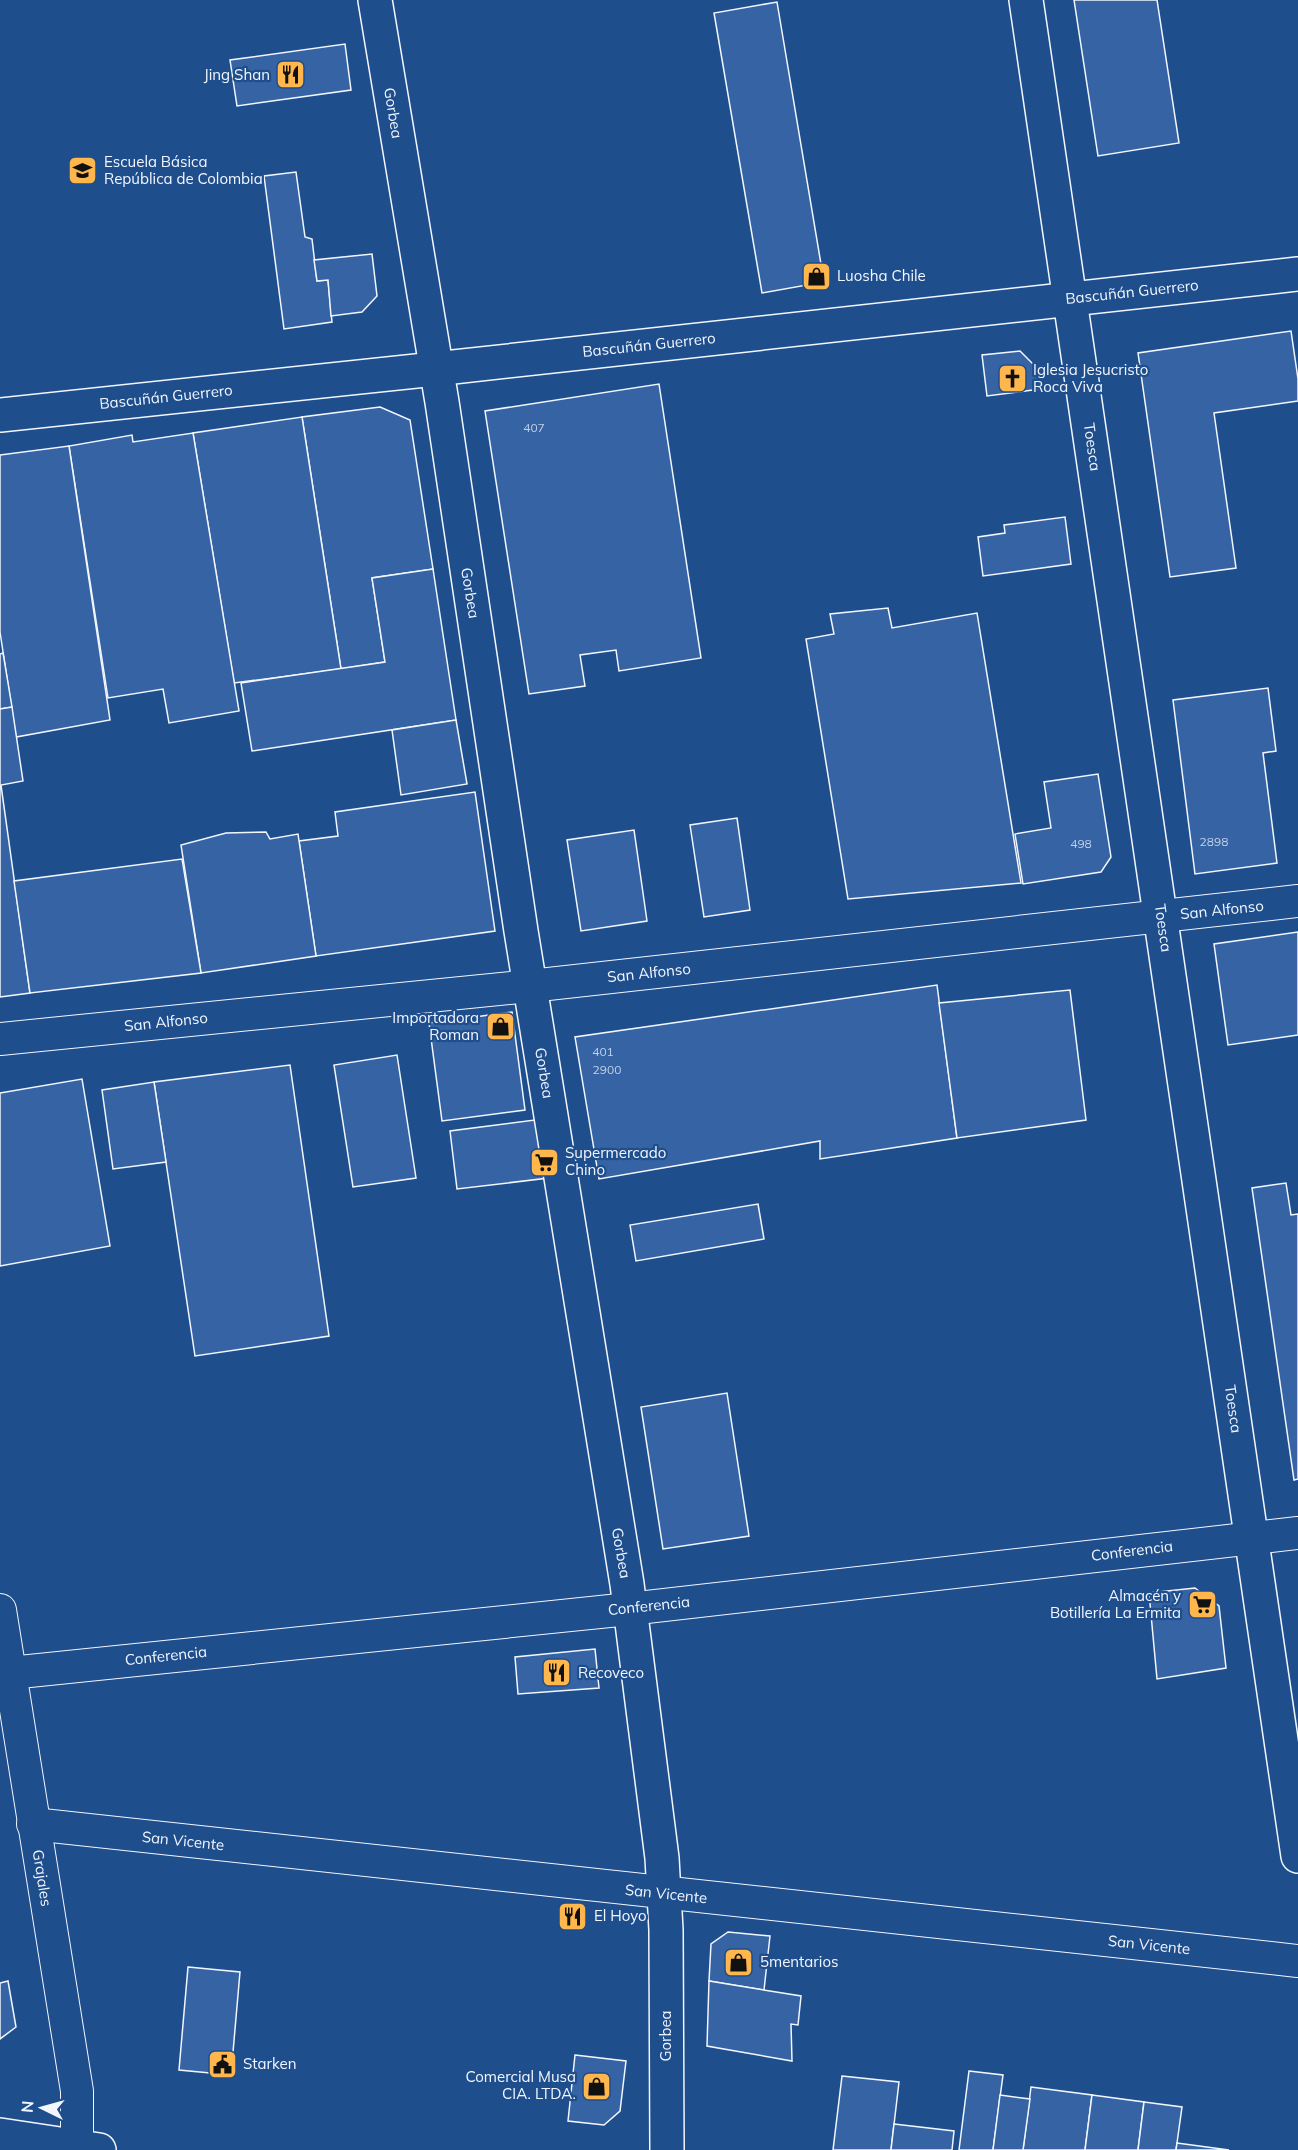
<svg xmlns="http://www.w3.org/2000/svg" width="1298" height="2150" font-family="Mulish,sans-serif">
<rect width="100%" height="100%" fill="#1f4e8c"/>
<!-- building -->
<g fill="#3563a3" stroke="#f2f6ff" stroke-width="1.5">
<path d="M 1074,0 L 1157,0 L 1179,143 L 1098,156 Z"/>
<path d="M 777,2 L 824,282 L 762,293 L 714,13 Z"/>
<path d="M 345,44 L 351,90 L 237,106 L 230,60 Z"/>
<path d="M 296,172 L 305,237 L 312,239 L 317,281 L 328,280 L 332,322 L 284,329 L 264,176 Z"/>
<path d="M 372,254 L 377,296 L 362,312 L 331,316 L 328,280 L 317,281 L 314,260 Z"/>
<path d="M 1291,331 L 1298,379 L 1298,401 L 1214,413 L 1236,568 L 1170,577 L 1138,353 Z"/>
<path d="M 1020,351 L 1038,369 L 1040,389 L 987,396 L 982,355 Z"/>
<path d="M 659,384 L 701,658 L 619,671 L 616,650 L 580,655 L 585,686 L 529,694 L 485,411 Z"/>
<path d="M 380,407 L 410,420 L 433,569 L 372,578 L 385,662 L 341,669 L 302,417 Z"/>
<path d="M 302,417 L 341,669 L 234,683 L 193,433 Z"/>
<path d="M 193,433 L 239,711 L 169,723 L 163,689 L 108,698 L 69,446 L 132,435 L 133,442 Z"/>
<path d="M 69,446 L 110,720 L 16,737 L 0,632 L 0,455 Z"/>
<path d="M 1065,517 L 1071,564 L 983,576 L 978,537 L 1005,533 L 1004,525 Z"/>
<path d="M 433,569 L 456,720 L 252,751 L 241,683 L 385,662 L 372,578 Z"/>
<path d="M 888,608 L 892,628 L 977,613 L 1021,883 L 848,899 L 806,639 L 834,634 L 830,614 Z"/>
<path d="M 3,653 L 12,707 L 0,709 L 0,654 Z"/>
<path d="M 1268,688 L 1276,751 L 1263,753 L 1277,863 L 1195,874 L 1173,700 Z"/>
<path d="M 12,707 L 23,781 L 1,785 L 30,993 L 0,997 L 0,709 Z"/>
<path d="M 456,720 L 467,784 L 401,795 L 392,730 Z"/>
<path d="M 1098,774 L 1111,857 L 1101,872 L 1023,884 L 1015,834 L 1051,828 L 1044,782 Z"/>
<path d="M 475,792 L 495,931 L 316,956 L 299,841 L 338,836 L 335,812 Z"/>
<path d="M 737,818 L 750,910 L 704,917 L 690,825 Z"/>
<path d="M 634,830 L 647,921 L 581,931 L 567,840 Z"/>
<path d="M 266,832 L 270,839 L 298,834 L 316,956 L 201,973 L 181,845 L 226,833 Z"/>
<path d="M 182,859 L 201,973 L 30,993 L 14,881 Z"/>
<path d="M 1298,932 L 1298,1035 L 1228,1045 L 1214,944 Z"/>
<path d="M 937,985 L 957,1138 L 820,1159 L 820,1141 L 599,1179 L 575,1037 Z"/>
<path d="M 1070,990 L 1086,1120 L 957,1138 L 939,1003 Z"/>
<path d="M 512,1012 L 525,1110 L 442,1121 L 429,1023 Z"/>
<path d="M 397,1055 L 416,1178 L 353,1187 L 334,1065 Z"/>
<path d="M 290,1065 L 329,1336 L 195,1356 L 154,1082 Z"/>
<path d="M 82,1079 L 110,1246 L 0,1266 L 0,1093 Z"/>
<path d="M 154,1082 L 166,1162 L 113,1169 L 102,1090 Z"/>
<path d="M 550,1118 L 557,1177 L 457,1189 L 450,1131 Z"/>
<path d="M 1286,1183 L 1291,1215 L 1298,1214 L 1298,1479 L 1294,1480 L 1252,1188 Z"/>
<path d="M 758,1204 L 764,1239 L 636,1261 L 630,1225 Z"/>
<path d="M 727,1393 L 749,1536 L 663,1549 L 641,1407 Z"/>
<path d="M 1195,1588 L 1219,1606 L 1226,1668 L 1157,1679 L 1149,1593 Z"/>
<path d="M 595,1649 L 599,1688 L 518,1694 L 515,1657 Z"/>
<path d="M 728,1932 L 770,1936 L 764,1990 L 709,1981 L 711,1944 Z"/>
<path d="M 188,1967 L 240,1972 L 231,2075 L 179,2070 Z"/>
<path d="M 8,1981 L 16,2027 L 0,2039 L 0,1983 Z"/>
<path d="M 709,1981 L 801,1996 L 798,2025 L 791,2024 L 792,2061 L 707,2046 Z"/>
<path d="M 575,2055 L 626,2061 L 620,2111 L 604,2125 L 568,2121 Z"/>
<path d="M 969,2071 L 1003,2075 L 993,2150 L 959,2150 Z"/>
<path d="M 842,2076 L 899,2082 L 891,2150 L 833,2150 Z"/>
<path d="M 1031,2087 L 1092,2095 L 1085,2150 L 1023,2150 Z"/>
<path d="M 1000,2095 L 1030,2099 L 1023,2150 L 993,2150 Z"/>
<path d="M 1092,2095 L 1144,2102 L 1138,2150 L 1085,2150 Z"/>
<path d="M 1144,2102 L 1182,2107 L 1176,2150 L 1138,2150 Z"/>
<path d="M 894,2124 L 954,2131 L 952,2150 L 891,2150 Z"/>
<path d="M 1177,2143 L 1229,2150 L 1176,2150 Z"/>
</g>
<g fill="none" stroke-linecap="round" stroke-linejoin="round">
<defs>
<g id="minor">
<path d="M 0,1039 L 530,986 L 1298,901"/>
<path d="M 0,1610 L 77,2091 L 77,2147"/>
<path d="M 0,1672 L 10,1673 L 629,1609 L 1298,1533"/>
<path d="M 33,1824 L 1298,1961"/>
</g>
<g id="tertiary">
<path d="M 375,0 L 442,402 L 521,931 L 627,1584 L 662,1858 L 666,1930 L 667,2150"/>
<path d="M 1026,0 L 1298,1856"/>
<path d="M 0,415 L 435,369 L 1298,274"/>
</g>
<path id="primary" d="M 0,2135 L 99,2150"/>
</defs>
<!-- minor casing -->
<use href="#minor" stroke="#f2f6ff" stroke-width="34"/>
<!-- tertiary casing -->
<use href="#tertiary" stroke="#f2f6ff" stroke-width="36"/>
<!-- primary casing -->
<use href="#primary" stroke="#f2f6ff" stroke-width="36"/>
<!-- minor -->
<use href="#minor" stroke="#1f4e8c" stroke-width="32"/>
<!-- tertiary -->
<use href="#tertiary" stroke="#1f4e8c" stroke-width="33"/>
<!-- primary -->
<use href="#primary" stroke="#1f4e8c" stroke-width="33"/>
</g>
<!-- icons -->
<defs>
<symbol id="restaurant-square" viewBox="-11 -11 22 22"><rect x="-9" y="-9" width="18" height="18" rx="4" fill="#ffb74d" stroke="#1f4e8c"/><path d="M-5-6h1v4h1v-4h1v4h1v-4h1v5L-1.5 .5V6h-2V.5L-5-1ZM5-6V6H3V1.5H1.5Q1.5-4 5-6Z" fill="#111"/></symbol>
<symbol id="school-square" viewBox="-11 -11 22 22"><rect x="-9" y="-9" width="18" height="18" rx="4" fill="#ffb74d" stroke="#1f4e8c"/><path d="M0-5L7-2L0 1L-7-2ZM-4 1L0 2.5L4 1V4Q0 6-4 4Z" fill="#111"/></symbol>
<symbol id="shop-square" viewBox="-11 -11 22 22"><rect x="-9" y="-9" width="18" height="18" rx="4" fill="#ffb74d" stroke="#1f4e8c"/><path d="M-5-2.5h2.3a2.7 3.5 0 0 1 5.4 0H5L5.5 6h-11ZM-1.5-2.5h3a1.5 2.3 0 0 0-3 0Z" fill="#111"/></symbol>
<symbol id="church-square" viewBox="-11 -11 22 22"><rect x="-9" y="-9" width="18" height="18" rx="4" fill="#ffb74d" stroke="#1f4e8c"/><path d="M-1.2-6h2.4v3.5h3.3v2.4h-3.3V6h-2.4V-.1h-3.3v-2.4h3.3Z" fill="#111"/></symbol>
<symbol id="supermarket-square" viewBox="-11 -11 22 22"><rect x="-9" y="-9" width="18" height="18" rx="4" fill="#ffb74d" stroke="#1f4e8c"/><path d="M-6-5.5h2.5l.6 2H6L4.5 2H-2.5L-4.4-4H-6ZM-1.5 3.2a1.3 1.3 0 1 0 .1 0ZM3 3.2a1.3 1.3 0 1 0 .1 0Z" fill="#111"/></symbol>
<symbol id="civic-square" viewBox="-11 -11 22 22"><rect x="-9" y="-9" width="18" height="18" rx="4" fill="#ffb74d" stroke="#1f4e8c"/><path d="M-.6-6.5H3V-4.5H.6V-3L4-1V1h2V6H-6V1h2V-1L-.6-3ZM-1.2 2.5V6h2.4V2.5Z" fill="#111"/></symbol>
</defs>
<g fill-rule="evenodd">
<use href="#restaurant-square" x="274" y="58" width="33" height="33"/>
<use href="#school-square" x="66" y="154" width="33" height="33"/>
<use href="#shop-square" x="800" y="260" width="33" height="33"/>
<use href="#church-square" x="996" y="362" width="33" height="33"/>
<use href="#shop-square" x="484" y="1010" width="33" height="33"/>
<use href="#supermarket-square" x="528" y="1146" width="33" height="33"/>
<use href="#supermarket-square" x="1186" y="1588" width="33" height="33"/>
<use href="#restaurant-square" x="540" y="1656" width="33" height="33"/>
<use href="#restaurant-square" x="556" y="1900" width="33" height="33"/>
<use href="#shop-square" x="722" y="1946" width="33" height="33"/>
<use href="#civic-square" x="206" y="2048" width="33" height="33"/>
<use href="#shop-square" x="580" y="2070" width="33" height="33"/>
</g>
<g text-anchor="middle" stroke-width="4.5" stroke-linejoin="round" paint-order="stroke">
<!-- number labels -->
<g font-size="12" fill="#c3d1e8">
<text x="534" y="432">407</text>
<text x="1214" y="846">2898</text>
<text x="1081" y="848">498</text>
<text x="603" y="1056">401</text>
<text x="607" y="1074">2900</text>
</g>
<!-- poi labels -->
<g font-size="15" fill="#f2f6ff" stroke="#1f4e8c" text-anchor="start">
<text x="270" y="80" text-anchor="end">Jing Shan</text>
<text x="104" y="167">Escuela Básica<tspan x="104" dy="17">República de Colombia</tspan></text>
<text x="837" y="281">Luosha Chile</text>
<text x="1033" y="375">Iglesia Jesucristo<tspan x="1033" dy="17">Roca Viva</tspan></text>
<text x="479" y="1023" text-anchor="end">Importadora<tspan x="479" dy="17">Roman</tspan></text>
<text x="565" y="1158">Supermercado<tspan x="565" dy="17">Chino</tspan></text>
<text x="1181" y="1601" text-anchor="end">Almacén y<tspan x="1181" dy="17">Botillería La Ermita</tspan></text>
<text x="578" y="1678">Recoveco</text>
<text x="594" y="1921">El Hoyo</text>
<text x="760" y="1967">5mentarios</text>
<text x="243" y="2069">Starken</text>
<text x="576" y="2082" text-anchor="end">Comercial Musa<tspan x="576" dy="17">CIA. LTDA.</tspan></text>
</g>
<!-- street labels -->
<g font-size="15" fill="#f2f6ff" stroke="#1f4e8c">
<text transform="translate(393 113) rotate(81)" y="5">Gorbea</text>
<text transform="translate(1132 292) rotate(-6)" y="5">Bascuñán Guerrero</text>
<text transform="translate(649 345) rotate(-6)" y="5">Bascuñán Guerrero</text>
<text transform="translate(166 397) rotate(-6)" y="5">Bascuñán Guerrero</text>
<text transform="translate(1092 447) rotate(82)" y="5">Toesca</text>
<text transform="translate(470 593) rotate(81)" y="5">Gorbea</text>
<text transform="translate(1222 910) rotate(-6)" y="5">San Alfonso</text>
<text transform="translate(1163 928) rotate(82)" y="5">Toesca</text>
<text transform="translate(649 973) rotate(-6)" y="5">San Alfonso</text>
<text transform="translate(166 1022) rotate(-6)" y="5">San Alfonso</text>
<text transform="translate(544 1073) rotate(81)" y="5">Gorbea</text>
<text transform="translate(1233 1409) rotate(82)" y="5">Toesca</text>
<text transform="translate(1132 1551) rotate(-7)" y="5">Conferencia</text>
<text transform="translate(621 1553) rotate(80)" y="5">Gorbea</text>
<text transform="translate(649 1606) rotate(-6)" y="5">Conferencia</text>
<text transform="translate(166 1656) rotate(-6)" y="5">Conferencia</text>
<text transform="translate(183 1841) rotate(6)" y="5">San Vicente</text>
<text transform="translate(42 1878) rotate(81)" y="5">Grajales</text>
<text transform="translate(666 1894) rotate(6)" y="5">San Vicente</text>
<text transform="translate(1149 1945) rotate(6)" y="5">San Vicente</text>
<text transform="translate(666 2036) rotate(-90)" y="5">Gorbea</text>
</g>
</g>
<!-- north arrow -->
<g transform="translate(42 2108) rotate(275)" stroke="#1f4e8c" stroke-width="4.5" paint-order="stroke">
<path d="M0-4.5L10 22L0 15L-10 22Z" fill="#f2f6ff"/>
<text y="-9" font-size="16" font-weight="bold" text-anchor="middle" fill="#f2f6ff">N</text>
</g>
</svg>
